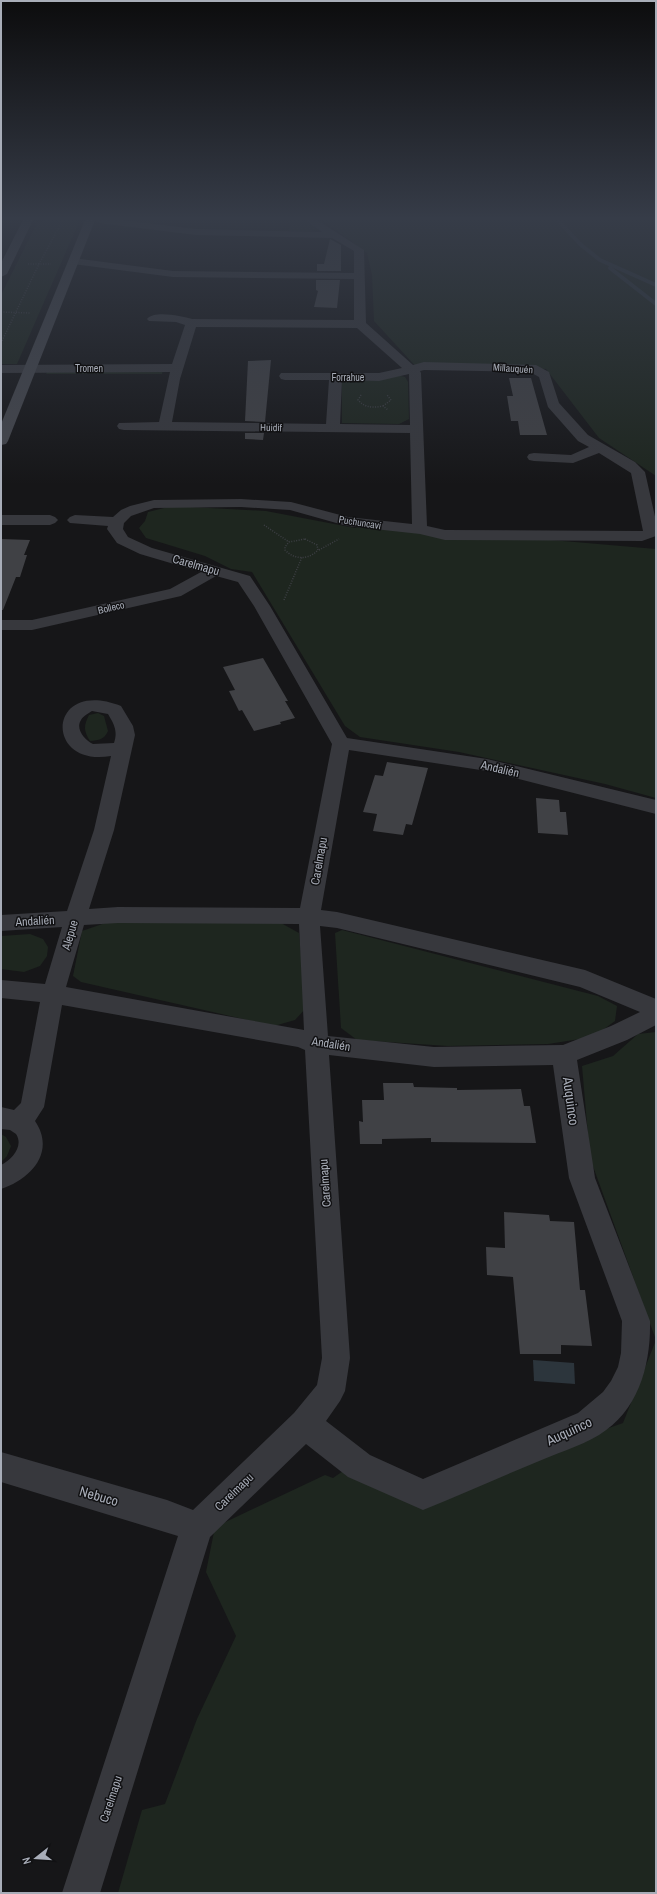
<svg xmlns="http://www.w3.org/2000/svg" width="657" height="1894" font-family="'Archivo Narrow',sans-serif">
<rect width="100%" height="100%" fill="#161618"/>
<!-- green -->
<g fill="#1e261f">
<path d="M 45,220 L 77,220 L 79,222 L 17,364 L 1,364 L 1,295 L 37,223 Z"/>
<path d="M 290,220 L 304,220 L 319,229 L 312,231 L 289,231 Z"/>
<path d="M 322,220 L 656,220 L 656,476 L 599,438 L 546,369 L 442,365 L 419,370 L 374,321 L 372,275 L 367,253 Z"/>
<path d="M 48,370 L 163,370 L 162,374 L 46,374 Z"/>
<path d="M 397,375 L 405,377 L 408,382 L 409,419 L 399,424 L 342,423 L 342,381 L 347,379 Z"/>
<path d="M 172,506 L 266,511 L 355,528 L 368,524 L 656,549 L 656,798 L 605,784 L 459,752 L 360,737 L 345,726 L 252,572 L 231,569 L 205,556 L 146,538 L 139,528 L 145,521 L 148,512 Z"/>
<path d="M 98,713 L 104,716 L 108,731 C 104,740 99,740 90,741 C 83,730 84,725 89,715 Z"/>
<path d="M 111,921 L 281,923 L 299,933 L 306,1008 L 295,1020 L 274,1026 L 81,982 L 73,976 L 82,931 Z"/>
<path d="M 342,930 L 598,996 L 617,1006 L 615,1021 L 593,1037 L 548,1044 L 448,1046 L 357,1040 L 341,1028 L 335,933 Z"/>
<path d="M 30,934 L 43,939 L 48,947 L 47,956 L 40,966 L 24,972 L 1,969 L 1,936 Z"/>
<path d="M 656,1032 L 656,1893 L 118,1893 L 142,1810 L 165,1804 L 197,1719 L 236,1636 L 206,1572 L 215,1527 L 325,1475 L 333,1478 L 343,1471 L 419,1480 L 547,1450 L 623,1423 L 656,1340 L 590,1158 L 582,1066 L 613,1056 L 638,1034 Z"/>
<path d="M 1,1134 L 6,1137 L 11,1146 L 7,1156 L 1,1162 Z"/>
</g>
<!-- water -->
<path fill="#2c353c" d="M 533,1360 L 574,1363 L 575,1384 L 534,1381 Z"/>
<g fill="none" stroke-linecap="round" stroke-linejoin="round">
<!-- stream -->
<g stroke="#2c353c" stroke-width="4">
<path d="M 558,220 L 580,244 L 600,260 L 656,285"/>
<path d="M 610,268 L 656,304"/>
</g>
</g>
<!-- building -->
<g fill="#404145">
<path d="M 330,239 L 341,245 L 341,271 L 317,271 L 317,264 L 324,264 Z"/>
<path d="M 316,280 L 340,280 L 337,308 L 314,307 L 318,291 L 316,290 Z"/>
<path d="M 271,360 L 265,422 L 245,421 L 248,361 Z"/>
<path d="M 509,378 L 531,378 L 547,435 L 520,435 L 518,421 L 511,421 L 507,396 L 513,396 Z"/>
<path d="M 245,433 L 264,433 L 263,440 L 245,439 Z"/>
<path d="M 1,539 L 30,540 L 24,555 L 27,555 L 20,577 L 16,577 L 3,610 L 1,610 Z"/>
<path d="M 263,658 L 288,701 L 285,701 L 295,718 L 280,722 L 281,724 L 254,731 L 242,710 L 239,711 L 229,691 L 235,690 L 223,667 Z"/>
<path d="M 387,762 L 428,768 L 412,825 L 406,824 L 403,835 L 373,831 L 377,814 L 363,812 L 375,775 L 383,776 Z"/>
<path d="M 536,798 L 559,800 L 560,812 L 566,812 L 568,835 L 538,833 Z"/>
<path d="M 383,1083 L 413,1083 L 414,1087 L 457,1088 L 457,1090 L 521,1089 L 524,1106 L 530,1106 L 536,1143 L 431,1142 L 431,1138 L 382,1139 L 382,1144 L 360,1144 L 359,1121 L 363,1122 L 362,1100 L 384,1100 Z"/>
<path d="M 504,1212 L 549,1215 L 550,1221 L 574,1222 L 580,1290 L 585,1290 L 592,1346 L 561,1345 L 561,1354 L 520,1354 L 513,1277 L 487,1275 L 486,1247 L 505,1248 Z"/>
</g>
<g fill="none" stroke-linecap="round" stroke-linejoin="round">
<!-- path -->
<g stroke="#3d3f44" stroke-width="1.5" stroke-dasharray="1 1.5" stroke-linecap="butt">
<path d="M 28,264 L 51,264"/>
<path d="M 1,312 L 30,313"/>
<path d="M 1,343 L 39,264 L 63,220"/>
<path d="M 361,395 L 358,400 C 365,408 373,408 383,406 L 388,410"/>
<path d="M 383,406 L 391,400 L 387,395"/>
<path d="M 264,525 L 289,542"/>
<path d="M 305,539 L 317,545 L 318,550 C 309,560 294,560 285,550 L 285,547 L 289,542 Z"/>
<path d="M 319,550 L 339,539"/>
<path d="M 284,600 L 302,557"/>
</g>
<!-- minor -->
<g fill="#37383d" fill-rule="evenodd">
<path d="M 94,220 L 121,220 L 196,229 L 322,232 L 305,220 L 317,220 L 364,250 L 366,323 L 413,365 L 424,362 L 536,365 L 549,372 L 559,403 L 588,435 L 635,462 L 645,472 L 656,521 L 656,536 L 642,541 L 445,540 L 420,534 L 347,526 L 290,510 L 241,507 L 154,508 L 131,516 L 124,523 L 123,529 L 128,537 L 152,548 L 250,576 L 270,606 L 347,738 L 487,759 L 656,800 L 656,814 L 487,771 L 349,750 L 321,910 L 337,912 L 585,970 L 656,999 L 656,1025 L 627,1040 L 577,1060 L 595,1178 L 650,1321 C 651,1364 639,1411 599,1435 C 579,1447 554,1454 532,1464 C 496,1479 460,1495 423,1510 L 348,1477 L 306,1444 L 210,1537 L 100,1893 L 62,1893 L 178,1536 L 1,1482 L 1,1452 L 167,1500 L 193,1510 L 294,1413 L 317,1385 L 322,1358 L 305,1050 L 298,1047 L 62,1005 L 44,1107 L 35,1121 C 56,1152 31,1179 1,1189 L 1,1165 C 12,1160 24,1146 16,1134 L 10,1130 L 1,1129 L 1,1107 L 14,1110 L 21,1103 L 40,1002 L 1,998 L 1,980 L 45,984 L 62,927 L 1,931 L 1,915 L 67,911 L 94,830 L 111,756 C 43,768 47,677 121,706 L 133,726 L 135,735 L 114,830 L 89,909 L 118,907 L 300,908 L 332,744 L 254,606 L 238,582 L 216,576 L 181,596 L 32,630 L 1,630 L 1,620 L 32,620 L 170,589 L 201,572 L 140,554 L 117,543 L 107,529 L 108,526 L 70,523 L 67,520 L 70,517 L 75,515 L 113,517 L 121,510 L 130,506 L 154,500 L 241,499 L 291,502 L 348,517 L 412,524 L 410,433 L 124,430 L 119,429 L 117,426 L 119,423 L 159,422 L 170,372 L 1,373 L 1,365 L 172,364 L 185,325 L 176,322 L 149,321 L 147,319 C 154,310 182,316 192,319 L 354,320 L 354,279 L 173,277 L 73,264 L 68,261 L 73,258 L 173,271 L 354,273 L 354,251 L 332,238 L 196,235 L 99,223 ZM 196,327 L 357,328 L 402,368 L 379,373 L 281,373 L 279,376 L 281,379 L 285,380 L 329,380 L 326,424 L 172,422 L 180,379 ZM 424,370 L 530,372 L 539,377 L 548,407 L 578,441 L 589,447 L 571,455 L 534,453 L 529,454 L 527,457 L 529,460 L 534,461 L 573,463 L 599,453 L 631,473 L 643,531 L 445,530 L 427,526 L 421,373 L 420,371 ZM 409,374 L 410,425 L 340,424 L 342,380 L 379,381 ZM 92,711 L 108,714 C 114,724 118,731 114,743 L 93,744 C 85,740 75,729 81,720 C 83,716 89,713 92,711 ZM 118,923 L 299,924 L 304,1030 L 66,987 L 84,925 ZM 320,926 L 337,928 L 580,987 L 640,1012 L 611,1026 L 563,1045 L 434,1047 L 328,1036 ZM 329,1055 L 434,1067 L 553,1065 L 569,1178 L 622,1321 L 621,1353 L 618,1367 L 611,1381 L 603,1392 L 578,1413 L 423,1479 L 370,1455 L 326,1421 L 340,1401 L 345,1391 L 350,1358 Z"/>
<path d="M 1,515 L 50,515 L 55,517 L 58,520 L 55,523 L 50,525 L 1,525 Z"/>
</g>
<!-- secondary -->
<g fill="#45474d" fill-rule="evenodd">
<path d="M 23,220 L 33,220 L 7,274 L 1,277 L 1,263 Z"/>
<path d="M 85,220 L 95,220 L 8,441 L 6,444 L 1,445 L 1,424 Z"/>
</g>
</g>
<!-- sky -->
<linearGradient id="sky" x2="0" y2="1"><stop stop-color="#0c0c0d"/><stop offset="0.45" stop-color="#363c48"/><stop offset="1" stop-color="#363c48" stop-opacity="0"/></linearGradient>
<rect width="657" height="485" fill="url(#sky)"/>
<g text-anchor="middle" stroke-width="3" stroke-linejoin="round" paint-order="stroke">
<!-- far-street labels -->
<g font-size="10" fill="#a8adb8" stroke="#111113">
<text x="89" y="372">Tromen</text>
<text transform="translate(513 368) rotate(4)" y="4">Millauquén</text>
<text x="348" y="381">Forrahue</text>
<text transform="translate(271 427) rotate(1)" y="4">Huidif</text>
<text transform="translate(360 522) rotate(9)" y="4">Puchuncaví</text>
<text transform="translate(111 607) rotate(-13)" y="4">Bolleco</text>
</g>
<!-- street labels -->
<g font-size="12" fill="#a8adb8" stroke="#111113">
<text transform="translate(196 565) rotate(16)" y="4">Carelmapu</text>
<text transform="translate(500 769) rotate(13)" y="4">Andalién</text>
<text transform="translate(319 861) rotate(-80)" y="4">Carelmapu</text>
<text transform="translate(35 921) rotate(-3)" y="4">Andalién</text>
<text transform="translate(70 935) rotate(-74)" y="4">Alepue</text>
<text transform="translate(331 1044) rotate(9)" y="4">Andalién</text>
<text transform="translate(325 1183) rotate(-94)" y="4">Carelmapu</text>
<text transform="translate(234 1492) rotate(-44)" y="4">Carelmapu</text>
<text transform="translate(111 1799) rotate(-72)" y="4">Carelmapu</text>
</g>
<!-- near-street labels -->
<g font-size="14" fill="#a8adb8" stroke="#111113">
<text transform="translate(571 1101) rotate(82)" y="5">Auquinco</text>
<text transform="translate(569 1431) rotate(-25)" y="5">Auquinco</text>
<text transform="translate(99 1496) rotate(16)" y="5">Nebuco</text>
</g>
</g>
<!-- border -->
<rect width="657" height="1894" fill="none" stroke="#a8adb8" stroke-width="4"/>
<!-- north arrow -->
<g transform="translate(36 1858) rotate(253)" stroke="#111113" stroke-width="3" paint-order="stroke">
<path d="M0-3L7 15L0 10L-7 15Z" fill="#a8adb8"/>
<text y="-6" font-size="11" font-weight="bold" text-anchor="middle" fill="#a8adb8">N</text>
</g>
</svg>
